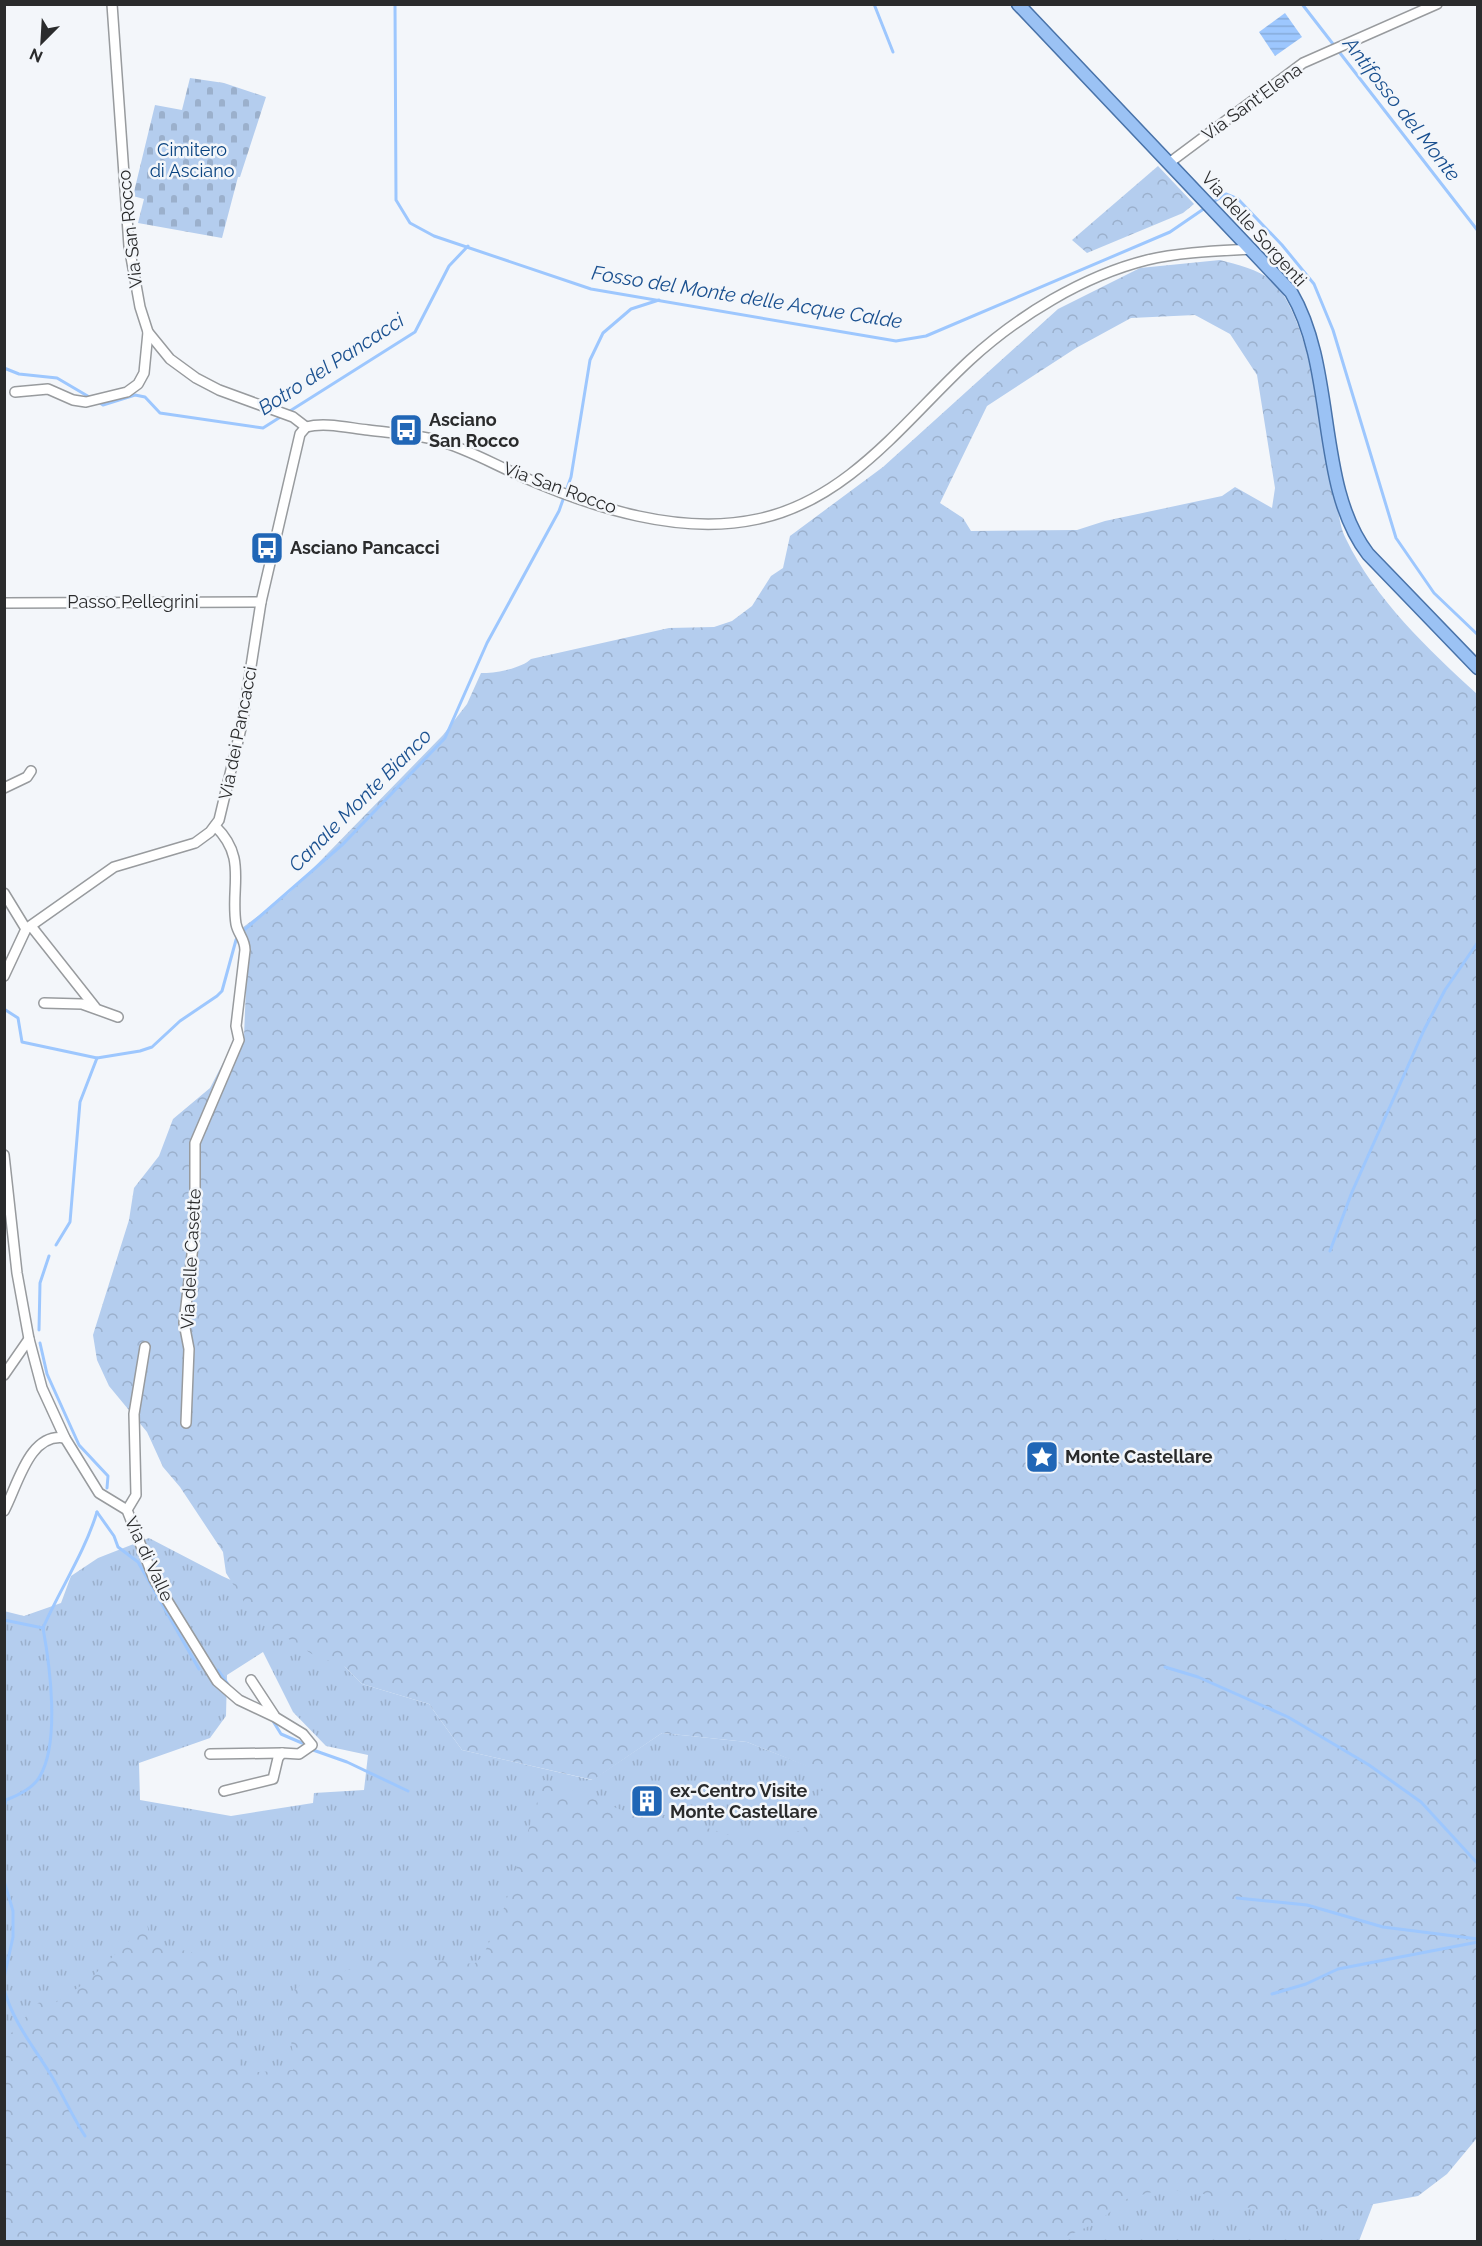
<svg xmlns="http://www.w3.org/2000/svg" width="1482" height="2246" font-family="Raleway,sans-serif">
<defs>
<pattern id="grass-tufts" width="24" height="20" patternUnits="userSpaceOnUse" patternTransform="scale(1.5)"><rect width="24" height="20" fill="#b4cdee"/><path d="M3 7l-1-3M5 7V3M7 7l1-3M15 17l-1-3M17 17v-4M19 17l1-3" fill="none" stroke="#9bb0cc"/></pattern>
<pattern id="forest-crowns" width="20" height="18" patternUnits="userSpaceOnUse" patternTransform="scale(1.5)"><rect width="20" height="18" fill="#b4cdee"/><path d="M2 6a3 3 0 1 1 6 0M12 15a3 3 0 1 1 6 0" fill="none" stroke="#9bb0cc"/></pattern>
<pattern id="cemetery-stones" width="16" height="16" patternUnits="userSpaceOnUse" patternTransform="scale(1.5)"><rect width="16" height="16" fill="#b4cdee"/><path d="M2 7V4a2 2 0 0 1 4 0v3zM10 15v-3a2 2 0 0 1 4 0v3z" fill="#9bb0cc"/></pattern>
<pattern id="water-rules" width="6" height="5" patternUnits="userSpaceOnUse" patternTransform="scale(1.5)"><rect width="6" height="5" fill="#9dc7fe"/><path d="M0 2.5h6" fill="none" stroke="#87abda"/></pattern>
</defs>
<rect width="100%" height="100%" fill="#f3f6fa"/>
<!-- grass -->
<path fill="url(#grass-tufts)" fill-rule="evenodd" d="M 149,1538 L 222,1576 L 281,1603 L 362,1684 L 429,1704 L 462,1750 L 592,1780 L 662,1733 L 747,1742 L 879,1794 L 1380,2186 L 1359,2241 L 5,2241 L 4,1611 L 24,1616 L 61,1603 L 71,1576 L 98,1558 ZM 263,1652 L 293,1712 L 326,1746 L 368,1755 L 364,1790 L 314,1793 L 313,1803 L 231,1816 L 140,1800 L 139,1763 L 210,1738 L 226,1716 L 227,1675 Z"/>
<!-- forest -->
<g fill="url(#forest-crowns)" fill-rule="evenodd">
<path d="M 1158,166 L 1194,204 L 1183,213 L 1087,253 L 1072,240 Z"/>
<path d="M 1220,260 C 1239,265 1263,270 1277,286 C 1310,326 1324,433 1334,486 C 1338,502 1338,524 1346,539 C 1375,599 1428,649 1477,694 L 1477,2138 L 1447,2174 L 1418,2196 L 1352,2208 L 1264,2211 L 1231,2204 L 1198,2192 L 1159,2190 L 1127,2199 L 1096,2223 L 1056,2241 L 5,2242 L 5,2040 L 38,2003 L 46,2001 L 55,2003 L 88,1981 L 147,1923 L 150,1940 L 154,1943 L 190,1952 L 237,1971 L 229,1986 L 237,1990 L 237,2039 L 241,2073 L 293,2070 L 294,2062 L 285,1997 L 302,1984 L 404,1953 L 426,1959 L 474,1964 L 483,1956 L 502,1914 L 544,1780 L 632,1814 L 658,1821 L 656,1815 L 667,1815 L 729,1835 L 802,1831 L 828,1775 L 747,1742 L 662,1733 L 593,1780 L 462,1750 L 429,1704 L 362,1684 L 345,1667 L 312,1654 L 253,1616 L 226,1573 L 223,1552 L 180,1487 L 163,1467 L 147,1432 L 109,1386 L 97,1360 L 93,1335 L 129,1220 L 134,1188 L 159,1156 L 173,1119 L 210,1088 L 223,1063 L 244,1036 L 248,938 L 242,928 L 289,893 L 443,735 L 467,704 L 481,673 C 494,674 522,668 531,659 L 669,628 L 714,627 L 732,621 L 752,606 L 771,576 L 783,568 L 790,536 L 883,467 L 1058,309 L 1140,268 ZM 1195,315 L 1230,334 L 1257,375 L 1275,488 L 1272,508 L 1235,487 L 1222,496 L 1105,521 L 1077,530 L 971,531 L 963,518 L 940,503 L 987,406 L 1076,348 L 1131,318 Z"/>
</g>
<!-- cemetery -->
<path fill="url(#cemetery-stones)" d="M 190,78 L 224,83 L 266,97 L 240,177 L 238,177 L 222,238 L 138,223 L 144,199 L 133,196 L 155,105 L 182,110 Z"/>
<!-- water -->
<path fill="url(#water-rules)" d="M 1285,13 L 1302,37 L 1275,56 L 1259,32 Z"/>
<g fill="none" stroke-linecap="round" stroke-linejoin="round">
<!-- stream -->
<g stroke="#9dc7fe" stroke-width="3">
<path d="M 395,4 L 396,200 L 410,223 L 434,236 L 591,289 L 896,341 L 926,336 L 1170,232 L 1205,208"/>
<path d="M 874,4 L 893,52"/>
<path d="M 1302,4 L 1478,231"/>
<path d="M 1210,204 L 1226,194 L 1238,199 L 1282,245 L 1314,284 L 1333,330 L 1396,538 L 1434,593 L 1478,635"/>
<path d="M 4,368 L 19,374 L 57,378 L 91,398"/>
<path d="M 97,401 L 103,405 L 135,395 L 145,397 L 160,413 L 263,428 L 415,332 L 449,266 L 468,246"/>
<path d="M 4,1009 L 18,1018 L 22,1042 L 97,1058 L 140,1051 L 152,1047 L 180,1021 L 217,996 L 222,991 L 236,940 L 242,932 L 343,844 L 445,738 L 487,643 L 559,511 L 571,477 L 590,360 L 603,333 L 631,309 L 659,300"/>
<path d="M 56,1245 L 70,1222 L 80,1102 L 97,1058"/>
<path d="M 1330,1251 L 1352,1192 L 1424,1030 L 1445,990 L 1478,942"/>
<path d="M 39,1330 L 40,1283 L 49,1256"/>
<path d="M 40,1343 L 47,1374 L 79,1445 L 108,1476 L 107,1488"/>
<path d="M 97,1512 L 114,1536 L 118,1547 L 138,1562 L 199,1669"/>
<path d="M 4,1620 L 43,1628"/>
<path d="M 43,1628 C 60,1589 84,1554 97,1512"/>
<path d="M 1165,1667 L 1198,1677 L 1288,1717 L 1369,1765 L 1421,1802 L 1478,1864"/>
<path d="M 218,1670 L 230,1687"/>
<path d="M 273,1721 L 281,1734 L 302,1743"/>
<path d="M 313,1750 L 347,1762 L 408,1791"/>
<path d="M 4,1809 L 6,1800 C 19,1795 34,1788 40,1776 C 60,1742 50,1666 43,1628"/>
<path d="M 4,1811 L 4,1852"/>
<path d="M 4,1881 L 13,1911 L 13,1937 L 4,1978"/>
<path d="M 1237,1898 L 1307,1905 L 1383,1927 L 1478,1939"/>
<path d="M 4,1989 C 13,2022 33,2046 51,2075 C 63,2095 72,2116 85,2136"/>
<path d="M 1272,1994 L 1306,1984 L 1338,1969 L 1478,1942"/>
</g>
<defs>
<g id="minor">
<path d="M 112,4 L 129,246 L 140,307 L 148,332 L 170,359 L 196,378 L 219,390 L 293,417 L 306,427"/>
<path d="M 1169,163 L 1303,63 L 1437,4"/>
<path d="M 15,392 L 48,389 L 73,400 L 86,402 L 127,392 L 138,384 L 144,373 L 148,332"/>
<path d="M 306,427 C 325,422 349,428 368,430 C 391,433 414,434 436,440 C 466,448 495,465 523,477 C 594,508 680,536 758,519 C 849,500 906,419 970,360 C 1018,316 1083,276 1147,260 C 1181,252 1217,251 1252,249"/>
<path d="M 4,603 L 261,602"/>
<path d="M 4,788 L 27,777 L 31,771"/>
<path d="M 4,893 L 26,929"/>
<path d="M 31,926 L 95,1007"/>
<path d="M 4,976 L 26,929 L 114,867 L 195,843 L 210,832 L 219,820 L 242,724 L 261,602 L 300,434 L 306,427"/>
<path d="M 44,1003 L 82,1004 L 118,1017"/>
<path d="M 4,1155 L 17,1273 L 29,1339 L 42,1388 L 65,1438 L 99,1493 L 127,1510 L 154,1579 L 217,1681 L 239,1700 L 275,1717 L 303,1734 L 312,1745 L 299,1754 L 282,1753 L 278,1758 L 273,1779 L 224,1791"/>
<path d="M 4,1375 L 29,1339"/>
<path d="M 186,1423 L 189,1349 L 184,1323 L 195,1229 L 195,1143 L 239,1040 L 236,1026 L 245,950 C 245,939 238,934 236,924 C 230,886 248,858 215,826"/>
<path d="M 127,1510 L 136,1495 L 134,1414 L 145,1347"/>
<path d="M 4,1511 C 18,1485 29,1432 65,1438"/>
<path d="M 251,1680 L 274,1715"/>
<path d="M 210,1754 L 282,1753"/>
</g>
<path id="major" d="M 1018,4 L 1291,292 C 1337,370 1315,485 1368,554 L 1478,668"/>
</defs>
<!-- minor casing -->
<use href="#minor" stroke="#989b9e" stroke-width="12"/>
<!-- major casing -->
<use href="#major" stroke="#4973a9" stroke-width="15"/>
<!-- minor -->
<use href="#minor" stroke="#fff" stroke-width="9"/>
<!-- major -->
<use href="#major" stroke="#9bc2f4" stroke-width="12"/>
</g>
<!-- icons -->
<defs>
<symbol id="bus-square" viewBox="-11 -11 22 22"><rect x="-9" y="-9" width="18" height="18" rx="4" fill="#2066b6" stroke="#f3f6fa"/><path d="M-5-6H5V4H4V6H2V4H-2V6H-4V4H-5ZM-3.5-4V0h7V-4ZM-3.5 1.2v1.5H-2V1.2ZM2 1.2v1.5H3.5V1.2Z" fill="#fff"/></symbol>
<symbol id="sight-square" viewBox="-11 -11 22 22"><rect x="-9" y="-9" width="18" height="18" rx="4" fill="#2066b6" stroke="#f3f6fa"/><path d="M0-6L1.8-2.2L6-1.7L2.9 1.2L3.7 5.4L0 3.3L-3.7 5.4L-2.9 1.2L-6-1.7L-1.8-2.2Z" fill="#fff"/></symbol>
<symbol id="building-square" viewBox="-11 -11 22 22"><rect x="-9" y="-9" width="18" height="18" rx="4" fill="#2066b6" stroke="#f3f6fa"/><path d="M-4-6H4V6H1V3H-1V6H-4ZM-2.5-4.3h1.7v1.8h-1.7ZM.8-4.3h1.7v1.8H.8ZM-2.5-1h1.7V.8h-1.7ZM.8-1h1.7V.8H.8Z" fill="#fff"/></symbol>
</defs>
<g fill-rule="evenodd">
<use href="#bus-square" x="387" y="411" width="38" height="38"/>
<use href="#bus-square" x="248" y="529" width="38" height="38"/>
<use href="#sight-square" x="1023" y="1438" width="38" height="38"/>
<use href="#building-square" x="628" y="1782" width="38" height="38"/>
</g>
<g text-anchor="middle" stroke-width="5" stroke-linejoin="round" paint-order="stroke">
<!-- street labels -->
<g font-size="18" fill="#2a2b2c" stroke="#f3f6fa">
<text transform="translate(1252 102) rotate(-36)" y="6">Via Sant'Elena</text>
<text transform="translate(130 229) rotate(-96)" y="6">Via San Rocco</text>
<text transform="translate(1254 229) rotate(48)" y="6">Via delle Sorgenti</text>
<text transform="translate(560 488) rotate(20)" y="6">Via San Rocco</text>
<text x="133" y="608">Passo Pellegrini</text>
<text transform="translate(238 733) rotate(-79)" y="6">Via dei Pancacci</text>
<text transform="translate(191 1259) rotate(-87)" y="6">Via delle Casette</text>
<text transform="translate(149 1559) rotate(65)" y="6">Via di Valle</text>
</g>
<!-- park labels -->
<g font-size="18" fill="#094381" stroke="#f3f6fa">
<text x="192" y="156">Cimitero<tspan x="192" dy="21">di Asciano</tspan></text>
</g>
<!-- poi labels -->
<g font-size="18" font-weight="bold" fill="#2a2b2c" stroke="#f3f6fa" text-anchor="start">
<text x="429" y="426">Asciano<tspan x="429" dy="21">San Rocco</tspan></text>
<text x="290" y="554">Asciano Pancacci</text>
<text x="1065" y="1463">Monte Castellare</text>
<text x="670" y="1797">ex-Centro Visite<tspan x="670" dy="21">Monte Castellare</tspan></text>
</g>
<!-- water labels -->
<g font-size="20" font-style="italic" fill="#1b5190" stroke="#f3f6fa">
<text transform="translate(1402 109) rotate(52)" y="7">Antifosso del Monte</text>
<text transform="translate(747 297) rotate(9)" y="7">Fosso del Monte delle Acque Calde</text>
<text transform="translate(331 364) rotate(-33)" y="7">Botro del Pancacci</text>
<text transform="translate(360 800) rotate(-45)" y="7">Canale Monte Bianco</text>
</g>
</g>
<!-- border -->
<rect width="1482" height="2246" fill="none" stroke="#2a2b2c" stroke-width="12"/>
<!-- north arrow -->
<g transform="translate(42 42) rotate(204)" stroke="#f3f6fa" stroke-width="4.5" paint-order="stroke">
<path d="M0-4.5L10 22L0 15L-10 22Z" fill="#2a2b2c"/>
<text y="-9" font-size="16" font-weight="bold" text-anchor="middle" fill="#2a2b2c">N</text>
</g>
</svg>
